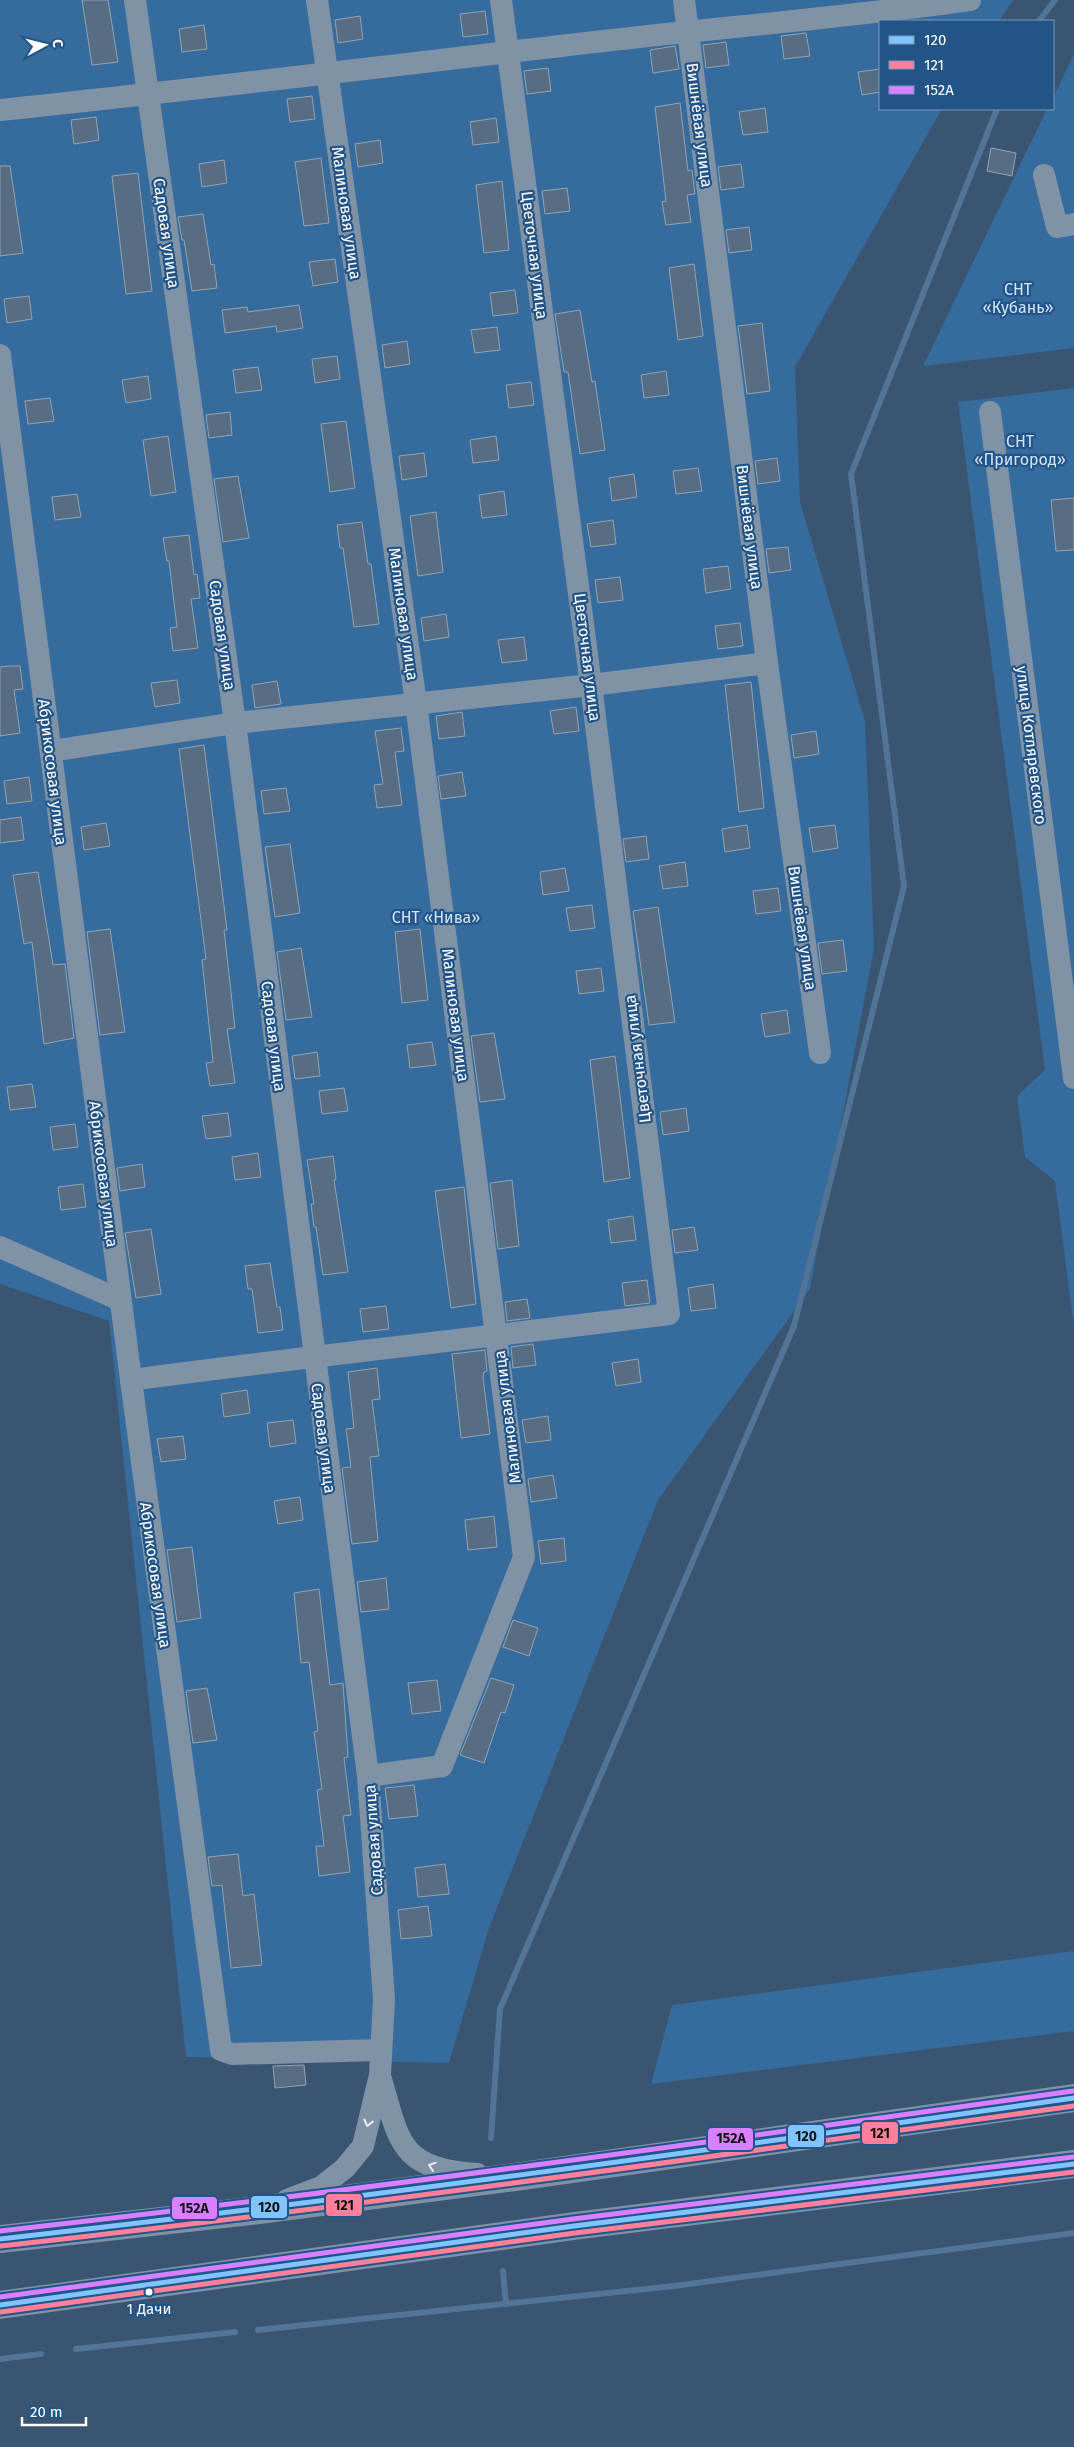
<svg xmlns="http://www.w3.org/2000/svg" width="1074" height="2447" font-family="'Fira Sans',sans-serif">
<rect width="100%" height="100%" fill="#395571"/>
<!-- green -->
<g fill="#366b9e">
<path d="M 0,0 L 1013,0 L 999,21 L 880,21 L 880,109 L 942,109 L 795,367 L 800,502 L 865,721 L 874,948 L 810,1289 L 658,1500 L 489,1928 L 449,2063 L 186,2057 L 109,1321 L 0,1284 Z"/>
<path d="M 1074,54 L 1074,348 L 923,366 L 1047,109 L 1053,109 L 1053,98 Z"/>
<path d="M 1074,388 L 1074,1328 L 1055,1181 L 1025,1157 L 1017,1096 L 1045,1070 L 958,402 Z"/>
<path d="M 1074,1951 L 1074,2031 L 651,2084 L 672,2005 Z"/>
</g>
<g fill="none" stroke-linecap="round" stroke-linejoin="round">
<!-- stream -->
<g stroke="#517497" stroke-width="6">
<path d="M 1039,21 L 1055,0"/>
<path d="M 491,2138 L 500,2009 L 794,1326 L 904,886 L 851,474 L 997,109"/>
<path d="M 503,2271 L 506,2304"/>
<path d="M 258,2330 L 674,2286 L 1074,2233"/>
<path d="M 76,2349 L 235,2332"/>
<path d="M 0,2359 L 41,2354"/>
</g>
</g>
<!-- building -->
<g fill="#576d83" stroke="#93a4b4">
<path d="M 82,0 L 108,0 L 118,62 L 92,65 Z"/>
<path d="M 485,11 L 488,34 L 463,37 L 460,14 Z"/>
<path d="M 360,16 L 363,39 L 338,43 L 335,20 Z"/>
<path d="M 204,25 L 207,49 L 182,52 L 179,29 Z"/>
<path d="M 806,33 L 810,56 L 784,59 L 781,36 Z"/>
<path d="M 726,42 L 729,65 L 706,68 L 703,45 Z"/>
<path d="M 675,46 L 679,69 L 653,73 L 650,50 Z"/>
<path d="M 548,68 L 551,91 L 527,94 L 524,71 Z"/>
<path d="M 880,69 L 880,92 L 862,95 L 858,72 Z"/>
<path d="M 312,96 L 315,119 L 290,122 L 287,99 Z"/>
<path d="M 680,103 L 688,171 L 692,170 L 695,194 L 687,195 L 691,222 L 666,225 L 662,202 L 666,201 L 655,107 Z"/>
<path d="M 765,108 L 768,132 L 743,135 L 739,112 Z"/>
<path d="M 96,117 L 99,140 L 74,144 L 71,120 Z"/>
<path d="M 496,118 L 499,142 L 473,145 L 470,122 Z"/>
<path d="M 380,140 L 383,163 L 358,167 L 355,144 Z"/>
<path d="M 991,148 L 1016,153 L 1012,176 L 987,171 Z"/>
<path d="M 321,158 L 329,223 L 304,226 L 295,162 Z"/>
<path d="M 224,160 L 227,183 L 202,187 L 199,164 Z"/>
<path d="M 741,164 L 744,187 L 721,190 L 718,167 Z"/>
<path d="M 0,166 L 10,166 L 23,253 L 0,256 Z"/>
<path d="M 138,173 L 152,291 L 126,294 L 112,176 Z"/>
<path d="M 502,181 L 509,250 L 484,253 L 476,185 Z"/>
<path d="M 567,188 L 570,211 L 545,214 L 542,191 Z"/>
<path d="M 203,214 L 211,265 L 214,264 L 217,288 L 192,291 L 184,240 L 182,240 L 178,217 Z"/>
<path d="M 749,227 L 752,250 L 729,253 L 726,230 Z"/>
<path d="M 335,259 L 338,282 L 313,286 L 309,262 Z"/>
<path d="M 694,264 L 703,336 L 678,340 L 669,268 Z"/>
<path d="M 515,290 L 518,313 L 493,316 L 490,293 Z"/>
<path d="M 29,296 L 32,319 L 7,323 L 4,299 Z"/>
<path d="M 299,305 L 303,328 L 277,332 L 276,326 L 225,333 L 222,310 L 247,307 L 248,312 Z"/>
<path d="M 580,310 L 592,382 L 595,381 L 605,450 L 580,454 L 568,372 L 564,372 L 555,314 Z"/>
<path d="M 762,323 L 770,391 L 747,394 L 738,326 Z"/>
<path d="M 497,327 L 500,350 L 475,353 L 471,330 Z"/>
<path d="M 407,341 L 410,364 L 385,368 L 382,345 Z"/>
<path d="M 337,356 L 340,379 L 315,383 L 312,359 Z"/>
<path d="M 258,367 L 262,390 L 236,393 L 233,370 Z"/>
<path d="M 666,371 L 669,395 L 644,398 L 641,375 Z"/>
<path d="M 148,376 L 151,399 L 126,403 L 122,380 Z"/>
<path d="M 531,382 L 534,405 L 509,408 L 506,385 Z"/>
<path d="M 50,398 L 54,421 L 28,424 L 25,401 Z"/>
<path d="M 230,412 L 232,435 L 209,438 L 206,415 Z"/>
<path d="M 346,421 L 355,488 L 330,492 L 321,424 Z"/>
<path d="M 168,436 L 176,492 L 151,496 L 143,440 Z"/>
<path d="M 496,436 L 499,460 L 473,463 L 470,440 Z"/>
<path d="M 424,453 L 427,476 L 402,480 L 399,456 Z"/>
<path d="M 777,458 L 780,481 L 758,484 L 755,461 Z"/>
<path d="M 698,468 L 702,491 L 676,494 L 673,471 Z"/>
<path d="M 634,474 L 637,497 L 612,501 L 609,478 Z"/>
<path d="M 238,476 L 249,538 L 223,542 L 214,479 Z"/>
<path d="M 504,491 L 507,515 L 482,518 L 479,495 Z"/>
<path d="M 77,494 L 81,517 L 55,520 L 52,497 Z"/>
<path d="M 1074,498 L 1074,550 L 1056,551 L 1051,500 Z"/>
<path d="M 436,512 L 443,572 L 418,576 L 410,516 Z"/>
<path d="M 613,520 L 616,544 L 591,547 L 587,524 Z"/>
<path d="M 362,522 L 368,564 L 371,564 L 379,624 L 354,627 L 343,548 L 340,548 L 337,525 Z"/>
<path d="M 189,535 L 194,575 L 197,574 L 200,598 L 191,599 L 198,648 L 173,651 L 170,628 L 177,627 L 169,561 L 167,561 L 163,538 Z"/>
<path d="M 788,547 L 791,570 L 769,573 L 766,549 Z"/>
<path d="M 728,566 L 731,589 L 706,593 L 703,569 Z"/>
<path d="M 620,577 L 623,600 L 598,603 L 595,580 Z"/>
<path d="M 446,614 L 449,637 L 424,641 L 421,618 Z"/>
<path d="M 740,623 L 743,646 L 718,649 L 715,626 Z"/>
<path d="M 524,637 L 527,660 L 502,663 L 498,640 Z"/>
<path d="M 10,666 L 20,666 L 23,689 L 14,690 L 20,733 L 0,736 L 0,667 Z"/>
<path d="M 177,680 L 180,703 L 155,707 L 151,683 Z"/>
<path d="M 277,681 L 281,704 L 255,708 L 252,685 Z"/>
<path d="M 751,682 L 764,808 L 739,812 L 725,685 Z"/>
<path d="M 576,707 L 579,731 L 554,734 L 550,711 Z"/>
<path d="M 462,712 L 465,736 L 439,739 L 436,716 Z"/>
<path d="M 401,728 L 404,751 L 395,752 L 402,805 L 377,808 L 374,785 L 383,784 L 375,731 Z"/>
<path d="M 816,731 L 819,754 L 794,758 L 791,735 Z"/>
<path d="M 204,745 L 227,930 L 224,930 L 235,1028 L 227,1029 L 235,1083 L 210,1086 L 206,1063 L 213,1062 L 202,960 L 206,959 L 179,749 Z"/>
<path d="M 462,772 L 466,796 L 441,799 L 438,776 Z"/>
<path d="M 29,777 L 32,801 L 7,804 L 4,781 Z"/>
<path d="M 286,788 L 290,811 L 264,814 L 261,791 Z"/>
<path d="M 21,817 L 24,840 L 0,843 L 0,820 Z"/>
<path d="M 106,823 L 110,846 L 84,850 L 81,827 Z"/>
<path d="M 747,825 L 750,848 L 725,852 L 722,829 Z"/>
<path d="M 835,825 L 838,848 L 813,852 L 809,828 Z"/>
<path d="M 646,836 L 649,859 L 626,862 L 623,839 Z"/>
<path d="M 290,844 L 300,913 L 275,917 L 265,847 Z"/>
<path d="M 685,862 L 688,886 L 663,889 L 659,866 Z"/>
<path d="M 565,868 L 569,891 L 543,895 L 540,872 Z"/>
<path d="M 38,872 L 53,965 L 65,964 L 74,1038 L 44,1044 L 32,942 L 24,944 L 13,875 Z"/>
<path d="M 778,888 L 781,911 L 756,914 L 753,891 Z"/>
<path d="M 592,905 L 595,928 L 570,931 L 566,908 Z"/>
<path d="M 658,907 L 675,1022 L 649,1025 L 633,911 Z"/>
<path d="M 110,929 L 125,1032 L 100,1035 L 87,932 Z"/>
<path d="M 420,929 L 428,1000 L 402,1003 L 395,932 Z"/>
<path d="M 843,940 L 847,971 L 822,974 L 818,943 Z"/>
<path d="M 301,948 L 312,1017 L 286,1020 L 277,952 Z"/>
<path d="M 601,968 L 604,991 L 579,994 L 576,971 Z"/>
<path d="M 787,1010 L 790,1033 L 765,1037 L 761,1014 Z"/>
<path d="M 494,1033 L 505,1099 L 480,1102 L 471,1036 Z"/>
<path d="M 432,1042 L 436,1065 L 410,1068 L 407,1045 Z"/>
<path d="M 317,1052 L 320,1076 L 295,1079 L 292,1056 Z"/>
<path d="M 615,1056 L 630,1178 L 604,1182 L 590,1060 Z"/>
<path d="M 32,1084 L 36,1107 L 10,1110 L 7,1087 Z"/>
<path d="M 344,1088 L 348,1111 L 322,1114 L 319,1091 Z"/>
<path d="M 686,1108 L 689,1131 L 663,1135 L 660,1112 Z"/>
<path d="M 228,1113 L 231,1136 L 206,1139 L 202,1116 Z"/>
<path d="M 75,1124 L 78,1147 L 53,1150 L 50,1127 Z"/>
<path d="M 258,1153 L 261,1177 L 235,1180 L 232,1157 Z"/>
<path d="M 333,1156 L 336,1179 L 334,1180 L 348,1272 L 323,1275 L 316,1227 L 314,1227 L 311,1204 L 314,1204 L 307,1160 Z"/>
<path d="M 142,1164 L 145,1187 L 120,1191 L 117,1168 Z"/>
<path d="M 512,1180 L 519,1246 L 498,1249 L 490,1183 Z"/>
<path d="M 83,1184 L 86,1207 L 61,1210 L 58,1187 Z"/>
<path d="M 464,1187 L 476,1304 L 451,1308 L 435,1191 Z"/>
<path d="M 633,1216 L 636,1240 L 611,1243 L 608,1220 Z"/>
<path d="M 694,1227 L 698,1250 L 675,1253 L 672,1230 Z"/>
<path d="M 151,1229 L 161,1294 L 136,1298 L 125,1233 Z"/>
<path d="M 270,1263 L 277,1307 L 280,1307 L 283,1330 L 258,1333 L 252,1289 L 248,1289 L 245,1266 Z"/>
<path d="M 647,1280 L 650,1303 L 625,1306 L 622,1283 Z"/>
<path d="M 713,1284 L 716,1308 L 691,1311 L 688,1288 Z"/>
<path d="M 527,1299 L 530,1318 L 507,1321 L 505,1302 Z"/>
<path d="M 386,1306 L 389,1329 L 363,1332 L 360,1309 Z"/>
<path d="M 533,1344 L 536,1365 L 513,1368 L 511,1347 Z"/>
<path d="M 485,1350 L 487,1371 L 484,1372 L 483,1377 L 490,1434 L 461,1438 L 452,1354 Z"/>
<path d="M 638,1359 L 641,1382 L 616,1386 L 612,1363 Z"/>
<path d="M 377,1368 L 380,1399 L 372,1400 L 379,1456 L 370,1457 L 378,1541 L 352,1544 L 342,1468 L 351,1467 L 346,1429 L 354,1428 L 348,1372 Z"/>
<path d="M 247,1390 L 250,1413 L 224,1417 L 221,1394 Z"/>
<path d="M 548,1416 L 551,1440 L 526,1443 L 522,1420 Z"/>
<path d="M 293,1420 L 296,1443 L 270,1447 L 267,1423 Z"/>
<path d="M 183,1436 L 186,1459 L 161,1462 L 157,1439 Z"/>
<path d="M 553,1475 L 557,1498 L 531,1502 L 528,1479 Z"/>
<path d="M 300,1497 L 303,1520 L 278,1524 L 274,1501 Z"/>
<path d="M 494,1516 L 497,1547 L 468,1550 L 465,1520 Z"/>
<path d="M 564,1538 L 566,1561 L 541,1564 L 538,1541 Z"/>
<path d="M 192,1547 L 201,1618 L 177,1622 L 167,1550 Z"/>
<path d="M 386,1578 L 389,1609 L 361,1612 L 357,1582 Z"/>
<path d="M 319,1589 L 330,1685 L 343,1683 L 348,1757 L 344,1758 L 351,1815 L 343,1816 L 350,1872 L 319,1876 L 316,1846 L 324,1846 L 317,1790 L 322,1789 L 314,1732 L 318,1731 L 309,1662 L 301,1663 L 294,1593 Z"/>
<path d="M 513,1620 L 538,1628 L 529,1656 L 503,1647 Z"/>
<path d="M 491,1678 L 514,1685 L 505,1713 L 501,1712 L 484,1763 L 460,1755 Z"/>
<path d="M 437,1680 L 441,1711 L 412,1714 L 408,1683 Z"/>
<path d="M 207,1688 L 217,1740 L 193,1743 L 186,1691 Z"/>
<path d="M 414,1785 L 418,1816 L 389,1819 L 385,1788 Z"/>
<path d="M 238,1854 L 243,1896 L 254,1894 L 262,1965 L 231,1968 L 222,1885 L 212,1886 L 208,1857 Z"/>
<path d="M 445,1864 L 449,1894 L 418,1897 L 415,1868 Z"/>
<path d="M 428,1906 L 432,1936 L 401,1939 L 398,1910 Z"/>
<path d="M 304,2065 L 306,2085 L 275,2088 L 273,2066 Z"/>
</g>
<g fill="none" stroke-linecap="round" stroke-linejoin="round">
<!-- minor -->
<g stroke="#8093a6" stroke-width="22">
<path d="M 135,0 L 235,723 L 368,1776 L 384,1999 L 380,2075 L 363,2146 L 345,2168 L 321,2187 L 287,2200"/>
<path d="M 317,0 L 416,703 L 524,1557 L 442,1766 L 368,1776"/>
<path d="M 684,0 L 767,663 L 820,1053"/>
<path d="M 0,110 C 202,89 403,64 604,41 C 726,27 848,17 970,0"/>
<path d="M 1044,175 L 1057,227 L 1074,224"/>
<path d="M 0,355 L 131,1380 L 221,2050 L 232,2054 L 381,2050"/>
<path d="M 990,412 L 1074,1078"/>
<path d="M 51,751 L 235,723 L 591,685 L 767,663"/>
<path d="M 0,1247 L 120,1300"/>
<path d="M 131,1380 C 310,1356 489,1337 669,1314 L 591,685 L 501,0"/>
<path d="M 380,2076 C 400,2143 398,2168 477,2174"/>
</g>
<!-- major -->
<g stroke="#7f91a4" stroke-width="28">
<path d="M 0,2239 L 259,2210 L 515,2177 L 1074,2098"/>
<path d="M 0,2305 L 574,2226 L 1074,2164"/>
</g>
<defs>
<g id="bus-1">
<path d="M 0,2239 C 359,2199 716,2149 1074,2098"/>
<path d="M 0,2305 L 574,2226 L 1074,2164"/>
</g>
<g id="bus-2">
<path d="M 1,2246 C 360,2206 717,2156 1074,2106"/>
<path d="M 1,2312 L 575,2233 L 1074,2172"/>
</g>
<g id="bus-3">
<path d="M 0,2231 C 359,2191 716,2141 1073,2091"/>
<path d="M 0,2297 L 573,2219 L 1073,2157"/>
</g>
</defs>
<!-- bus-1 casing -->
<use href="#bus-1" stroke="#225488" stroke-width="9"/>
<!-- bus-2 casing -->
<use href="#bus-2" stroke="#225488" stroke-width="9"/>
<!-- bus-3 casing -->
<use href="#bus-3" stroke="#225488" stroke-width="9"/>
<!-- bus-1 -->
<use href="#bus-1" stroke="#80c4ff" stroke-width="5"/>
<!-- bus-2 -->
<use href="#bus-2" stroke="#ff8098" stroke-width="5"/>
<!-- bus-3 -->
<use href="#bus-3" stroke="#d880ff" stroke-width="5"/>
</g>
<!-- one-way arrows -->
<defs><path id="oneway-chevron" d="M-2-3.5L2.5 0L-2 3.5" fill="none" stroke-width="1.6" stroke-linecap="round" stroke-linejoin="round" transform="scale(1.25)"/></defs>
<g stroke="#eceff2">
<use href="#oneway-chevron" transform="translate(368 2123) rotate(104)"/>
<use href="#oneway-chevron" transform="translate(432 2166) rotate(-161)"/>
</g>
<!-- markers -->
<circle fill="#fff" stroke="#225488" stroke-width="2" cx="149" cy="2292" r="4.5"/>
<g text-anchor="middle" stroke-width="4.5" stroke-linejoin="round" paint-order="stroke">
<!-- bus labels -->
<g font-size="15" fill="#fff" stroke="#225488">
<text x="149" y="2314">1 Дачи</text>
</g>
<!-- street labels -->
<g font-size="16" fill="#fff" stroke="#225488">
<text transform="translate(700 125) rotate(83)" y="6">Вишнёвая улица</text>
<text transform="translate(347 213) rotate(82)" y="6">Малиновая улица</text>
<text transform="translate(167 233) rotate(82)" y="6">Садовая улица</text>
<text transform="translate(535 255) rotate(83)" y="6">Цветочная улица</text>
<text transform="translate(750 527) rotate(83)" y="6">Вишнёвая улица</text>
<text transform="translate(404 614) rotate(82)" y="6">Малиновая улица</text>
<text transform="translate(223 635) rotate(82)" y="6">Садовая улица</text>
<text transform="translate(588 657) rotate(83)" y="6">Цветочная улица</text>
<text transform="translate(1032 745) rotate(83)" y="6">улица Котляревского</text>
<text transform="translate(53 772) rotate(83)" y="6">Абрикосовая улица</text>
<text transform="translate(803 928) rotate(82)" y="6">Вишнёвая улица</text>
<text transform="translate(456 1015) rotate(83)" y="6">Малиновая улица</text>
<text transform="translate(274 1036) rotate(83)" y="6">Садовая улица</text>
<text transform="translate(637 1059) rotate(-97)" y="6">Цветочная улица</text>
<text transform="translate(104 1174) rotate(83)" y="6">Абрикосовая улица</text>
<text transform="translate(507 1417) rotate(-97)" y="6">Малиновая улица</text>
<text transform="translate(324 1438) rotate(83)" y="6">Садовая улица</text>
<text transform="translate(156 1575) rotate(82)" y="6">Абрикосовая улица</text>
<text transform="translate(373 1840) rotate(-94)" y="6">Садовая улица</text>
</g>
<!-- park labels -->
<g font-size="16" fill="#d1e5f7" stroke="#225488">
<text x="1018" y="295">СНТ<tspan x="1018" dy="18">«Кубань»</tspan></text>
<text x="1020" y="447">СНТ<tspan x="1020" dy="18">«Пригород»</tspan></text>
<text x="436" y="923">СНТ «Нива»</text>
</g>
</g>
<g stroke="#225488" stroke-width="2">
<rect x="861" y="2121" width="38" height="24" rx="5" fill="#ff8098"/>
<rect x="787" y="2124" width="38" height="24" rx="5" fill="#80c4ff"/>
<rect x="707" y="2127" width="47" height="24" rx="5" fill="#d880ff"/>
<rect x="325" y="2193" width="38" height="24" rx="5" fill="#ff8098"/>
<rect x="250" y="2195" width="38" height="24" rx="5" fill="#80c4ff"/>
<rect x="171" y="2196" width="47" height="24" rx="5" fill="#d880ff"/>
</g>
<g font-size="14" text-anchor="middle" font-weight="bold" fill="#111">
<text x="880" y="2138">121</text>
<text x="806" y="2141">120</text>
<text x="731" y="2143">152A</text>
<text x="344" y="2210">121</text>
<text x="269" y="2212">120</text>
<text x="194" y="2213">152A</text>
</g>
<!-- legend -->
<rect x="879" y="20" width="175" height="90" fill="#225488" stroke="#7a98b8"/>
<rect x="889" y="36" width="25" height="8" fill="#80c4ff" stroke="#7a98b8"/>
<text x="924" y="45" font-size="15" fill="#ffffff">120</text>
<rect x="889" y="61" width="25" height="8" fill="#ff8098" stroke="#7a98b8"/>
<text x="924" y="70" font-size="15" fill="#ffffff">121</text>
<rect x="889" y="86" width="25" height="8" fill="#d880ff" stroke="#7a98b8"/>
<text x="924" y="95" font-size="15" fill="#ffffff">152A</text>
<!-- north arrow -->
<g transform="translate(45 45) rotate(83)" stroke="#225488" stroke-width="4" paint-order="stroke">
<path d="M0-4L9 19L0 12L-9 19Z" fill="#ffffff"/>
<text y="-8" font-size="14" font-weight="bold" text-anchor="middle" fill="#ffffff">С</text>
</g>
<!-- scale -->
<path d="M22 2417v8h64v-8" fill="none" stroke="#ffffff" stroke-width="2.5"/>
<text x="30" y="2417" font-size="15" fill="#ffffff" stroke="#225488" stroke-width="4" paint-order="stroke">20 m</text>
</svg>
